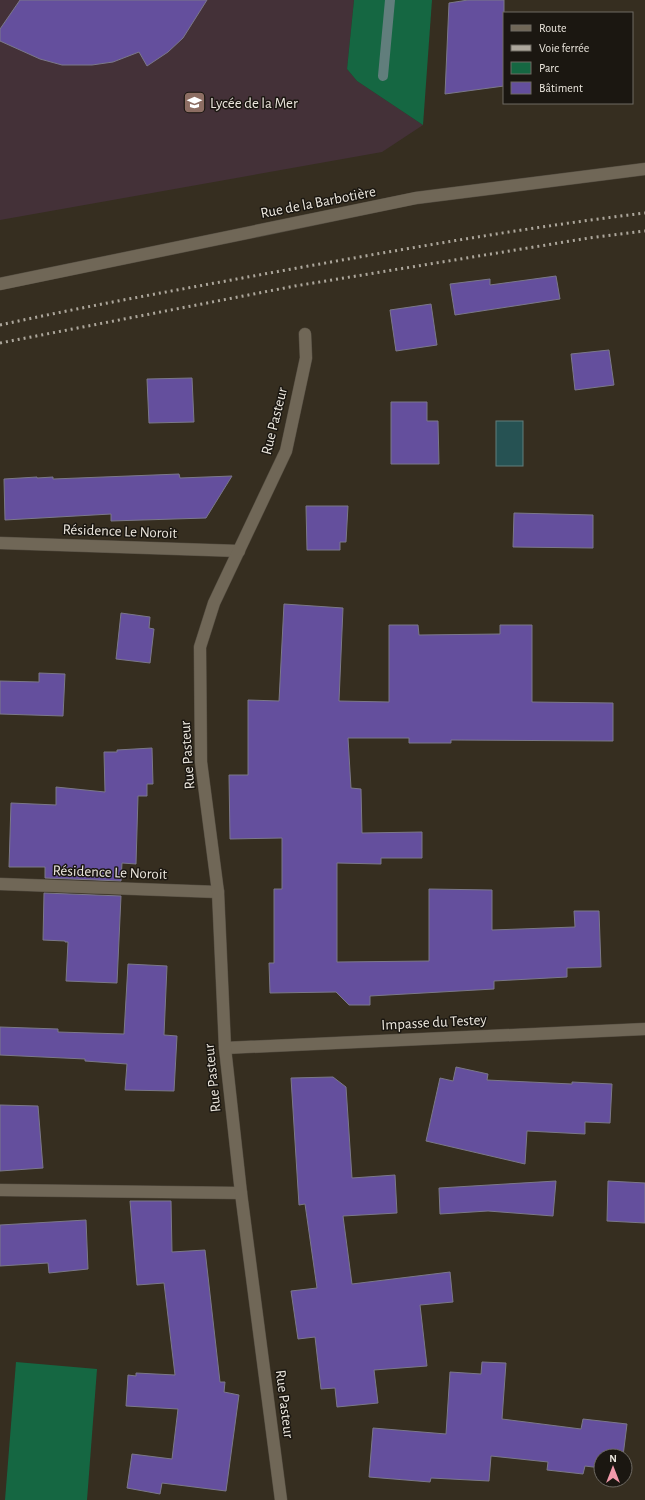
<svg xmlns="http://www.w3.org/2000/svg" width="645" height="1500" font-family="'Alegreya Sans',sans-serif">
<rect width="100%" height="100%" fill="#362e20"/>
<!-- education -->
<path fill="#443138" d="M 0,0 L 354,0 L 347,69 L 357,81 L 423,125 L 382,152 L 0,220 Z"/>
<!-- green -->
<g fill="#156742">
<path d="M 354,0 L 432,0 L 423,125 L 357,81 L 347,69 Z"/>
<path d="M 16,1362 L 97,1369 L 87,1500 L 5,1500 Z"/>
</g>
<!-- water -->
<rect fill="#265253" stroke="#617e7c" x="496" y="421" width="27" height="45"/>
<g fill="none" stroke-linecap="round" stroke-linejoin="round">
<!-- stream -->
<path stroke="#617e7c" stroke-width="10" d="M 383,76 L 390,0"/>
</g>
<!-- building -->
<g fill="#644f9d" stroke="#7b7889">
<path d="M 20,0 L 207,0 L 183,38 L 168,52 L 147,66 L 139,52 L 113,62 L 92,65 L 62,65 L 40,59 L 0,41 L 0,29 Z"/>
<path d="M 468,0 L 504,0 L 504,86 L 445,94 L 449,3 Z"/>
<path d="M 556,276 L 560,299 L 455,315 L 450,284 L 490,279 L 490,285 Z"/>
<path d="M 431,304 L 437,345 L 396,351 L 390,310 Z"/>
<path d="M 609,350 L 614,385 L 575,390 L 571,354 Z"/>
<path d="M 192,378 L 194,422 L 149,423 L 147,379 Z"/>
<path d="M 391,402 L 427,402 L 427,421 L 438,421 L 439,464 L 391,464 Z"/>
<path d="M 179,474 L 180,478 L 232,476 L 206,518 L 111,521 L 111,514 L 5,520 L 4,479 L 37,477 L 37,478 L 53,477 L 53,479 Z"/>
<path d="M 306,506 L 348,506 L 346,542 L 340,542 L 340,550 L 307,550 Z"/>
<path d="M 514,513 L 593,515 L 593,548 L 513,547 Z"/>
<path d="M 284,604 L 343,608 L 339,701 L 389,702 L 389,625 L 418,625 L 419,635 L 500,634 L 500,625 L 532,625 L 532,702 L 613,703 L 613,741 L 451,740 L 451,743 L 409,743 L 409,738 L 348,738 L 351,788 L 361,789 L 362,833 L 422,832 L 422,858 L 381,858 L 381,864 L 337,863 L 337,962 L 429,961 L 429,889 L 492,890 L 492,930 L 575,927 L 574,911 L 599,911 L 601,967 L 567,968 L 567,977 L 494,981 L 494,989 L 370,996 L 370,1005 L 349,1005 L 336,992 L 270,993 L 269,963 L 274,963 L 274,889 L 282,889 L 282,838 L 230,839 L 229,775 L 248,775 L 248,700 L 279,701 Z"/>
<path d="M 121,613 L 150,617 L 149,628 L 154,629 L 150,663 L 116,659 Z"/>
<path d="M 39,673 L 65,674 L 63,716 L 0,714 L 0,681 L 39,682 Z"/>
<path d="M 152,748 L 153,784 L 147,784 L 147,796 L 138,796 L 136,864 L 122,863 L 121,881 L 45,878 L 45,867 L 9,867 L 11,803 L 56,805 L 56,787 L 105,792 L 104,752 L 117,752 L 117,750 Z"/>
<path d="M 44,893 L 121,896 L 117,983 L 66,981 L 68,942 L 65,942 L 65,941 L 43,940 Z"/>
<path d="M 128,964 L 167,966 L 164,1035 L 177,1036 L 174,1091 L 125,1090 L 127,1064 L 85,1061 L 85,1059 L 0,1055 L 0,1027 L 58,1029 L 58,1032 L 124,1034 Z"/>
<path d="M 456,1067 L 488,1074 L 487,1080 L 572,1084 L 572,1082 L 612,1084 L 610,1123 L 585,1122 L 585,1134 L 527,1131 L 525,1164 L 426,1141 L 440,1078 L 453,1081 Z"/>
<path d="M 333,1077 L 346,1087 L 352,1178 L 395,1175 L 397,1213 L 343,1216 L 352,1284 L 450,1272 L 453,1302 L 420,1305 L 427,1366 L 374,1370 L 378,1403 L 337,1407 L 335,1388 L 321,1389 L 315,1337 L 298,1339 L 291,1291 L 317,1288 L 305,1204 L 299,1205 L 291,1078 Z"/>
<path d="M 0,1105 L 38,1106 L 43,1168 L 0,1171 Z"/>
<path d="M 556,1181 L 553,1216 L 488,1211 L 440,1214 L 439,1188 Z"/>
<path d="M 608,1181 L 645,1183 L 645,1223 L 607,1221 Z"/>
<path d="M 130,1201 L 171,1201 L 172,1252 L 205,1250 L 220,1382 L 225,1382 L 224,1392 L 239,1395 L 226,1491 L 162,1483 L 160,1494 L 127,1488 L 132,1454 L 172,1459 L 178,1409 L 126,1406 L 128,1375 L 136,1376 L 136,1373 L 175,1375 L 164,1283 L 137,1285 Z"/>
<path d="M 86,1220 L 88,1269 L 49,1273 L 48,1263 L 0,1266 L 0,1225 Z"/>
<path d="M 482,1362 L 506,1363 L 502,1419 L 581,1429 L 583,1419 L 627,1424 L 623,1456 L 601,1456 L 601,1468 L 585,1466 L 583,1474 L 547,1470 L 548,1462 L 491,1456 L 489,1481 L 431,1478 L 430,1482 L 369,1477 L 373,1428 L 446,1434 L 450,1372 L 481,1374 Z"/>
</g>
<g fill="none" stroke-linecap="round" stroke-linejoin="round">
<defs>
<g id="minor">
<path d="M 0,284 L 416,198 L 645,169"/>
<path d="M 0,543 L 239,551"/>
<path d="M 0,884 L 218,892"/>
<path d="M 225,1048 L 645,1029"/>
<path d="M 0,1190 L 241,1193"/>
<path d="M 281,1500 L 241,1193 L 225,1048 L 218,892 L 201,762 L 200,647 L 214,603 L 286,451 L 306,358 L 305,334"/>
</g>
</defs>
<!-- minor casing -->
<use href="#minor" stroke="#534c40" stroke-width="13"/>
<!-- minor -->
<use href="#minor" stroke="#706757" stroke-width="12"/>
<!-- rail -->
<g stroke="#ada79c" stroke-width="3" stroke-dasharray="2 4" stroke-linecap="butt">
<path d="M 0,325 C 91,305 183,289 275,272 C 398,250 521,228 645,213"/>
<path d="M 0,343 L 295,286 L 589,238 L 645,231"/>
</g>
</g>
<!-- icons -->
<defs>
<symbol id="school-square" viewBox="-11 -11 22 22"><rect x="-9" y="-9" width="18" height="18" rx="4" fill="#8d6e63" stroke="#1b1711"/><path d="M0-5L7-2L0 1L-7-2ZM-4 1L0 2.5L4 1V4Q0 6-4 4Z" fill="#fff"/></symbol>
</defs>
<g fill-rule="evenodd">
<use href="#school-square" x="182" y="90" width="25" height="25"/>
</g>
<g text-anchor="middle" stroke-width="3" stroke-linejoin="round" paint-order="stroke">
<!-- poi labels -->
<g font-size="15" fill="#ebe6dd" stroke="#1b1711" text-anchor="start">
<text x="210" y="108">Lycée de la Mer</text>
</g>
<!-- street labels -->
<g font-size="15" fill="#ebe6dd" stroke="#1b1711">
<text transform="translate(318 202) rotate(-11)" y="5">Rue de la Barbotière</text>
<text transform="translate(274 421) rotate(-76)" y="5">Rue Pasteur</text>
<text transform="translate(120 531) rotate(2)" y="5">Résidence Le Noroit</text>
<text transform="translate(187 755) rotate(-94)" y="5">Rue Pasteur</text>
<text transform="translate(110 872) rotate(2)" y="5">Résidence Le Noroit</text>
<text transform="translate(434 1022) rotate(-3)" y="5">Impasse du Testey</text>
<text transform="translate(212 1078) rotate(-96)" y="5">Rue Pasteur</text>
<text transform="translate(285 1404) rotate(83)" y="5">Rue Pasteur</text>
</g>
</g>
<!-- legend -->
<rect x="503" y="12" width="130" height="92" fill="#1b1711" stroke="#6e6a63"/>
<rect x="511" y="25" width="20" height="6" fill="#706757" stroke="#6e6a63"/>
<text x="539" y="32" font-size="12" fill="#ebe6dd">Route</text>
<rect x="511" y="45" width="20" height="6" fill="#ada79c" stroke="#6e6a63"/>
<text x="539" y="52" font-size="12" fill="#ebe6dd">Voie ferrée</text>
<rect x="511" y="62" width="20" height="12" fill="#156742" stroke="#6e6a63"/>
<text x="539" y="72" font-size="12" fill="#ebe6dd">Parc</text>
<rect x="511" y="82" width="20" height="12" fill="#644f9d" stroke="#6e6a63"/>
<text x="539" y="92" font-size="12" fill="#ebe6dd">Bâtiment</text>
<!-- north arrow -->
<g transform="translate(613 1468)"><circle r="19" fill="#1b1711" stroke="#6e6a63"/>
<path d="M0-3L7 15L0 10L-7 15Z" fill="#f39aab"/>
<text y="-6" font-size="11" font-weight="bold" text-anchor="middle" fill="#ebe6dd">N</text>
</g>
</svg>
